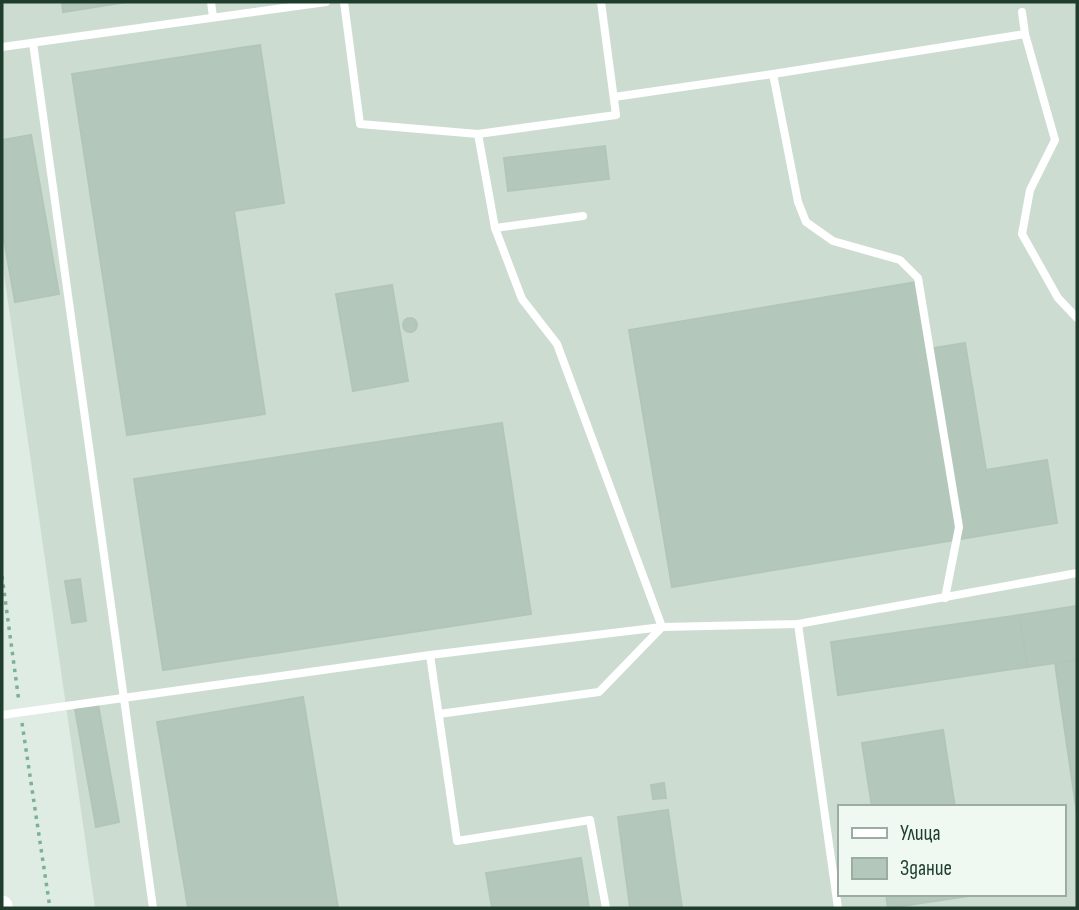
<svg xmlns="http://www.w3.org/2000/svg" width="1079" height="910" font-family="'Sofia Sans Condensed',sans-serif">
<rect width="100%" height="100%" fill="#dfece3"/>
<!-- built -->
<path fill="#cddcd1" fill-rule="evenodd" d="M 2,2 L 1077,2 L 1077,908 L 95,908 L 2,260 ZM 839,807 L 1063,807 L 1063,894 L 839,894 Z"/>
<!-- building -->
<g fill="#b4c7bb" stroke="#b1c6b8" stroke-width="2">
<path d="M 62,2 L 127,2 L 63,12 Z"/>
<path d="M 260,45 L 284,203 L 234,211 L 265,414 L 127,435 L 72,74 Z"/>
<path d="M 31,135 L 59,294 L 15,302 L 2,228 L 2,140 Z"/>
<path d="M 605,146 L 609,179 L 508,191 L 504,158 Z"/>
<path d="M 917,282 L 928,349 L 965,343 L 986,470 L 1047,460 L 1057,523 L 672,587 L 629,330 Z"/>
<path d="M 392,285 L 408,381 L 353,391 L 336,294 Z"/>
<circle cx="410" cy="325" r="7"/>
<path d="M 502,423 L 531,614 L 163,670 L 134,479 Z"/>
<path d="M 80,579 L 86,621 L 72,623 L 65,581 Z"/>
<path d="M 1077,606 L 1077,660 L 1027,667 L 1019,615 Z"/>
<path d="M 1019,615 L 1027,667 L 838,695 L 831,642 Z"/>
<path d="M 1077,660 L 1077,814 L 1055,663 Z"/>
<path d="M 303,697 L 338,908 L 188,908 L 157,722 Z"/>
<path d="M 98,704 L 119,822 L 96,827 L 75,709 Z"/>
<path d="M 943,730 L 955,807 L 872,807 L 862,743 Z"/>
<path d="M 664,783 L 666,798 L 653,799 L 651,785 Z"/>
<path d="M 668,810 L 682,908 L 630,908 L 618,817 Z"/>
<path d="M 581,858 L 589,908 L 492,908 L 486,873 Z"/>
<path d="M 886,894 L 968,894 L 969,896 L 888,908 Z"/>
</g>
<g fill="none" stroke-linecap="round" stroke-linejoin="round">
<!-- path -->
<g stroke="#7cb294" stroke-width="3.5" stroke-dasharray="3.5 5" stroke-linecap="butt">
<path d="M 2,576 L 19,702"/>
<path d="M 22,723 L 50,908"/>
</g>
<!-- service -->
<g stroke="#fff" stroke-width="8">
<path d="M 211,2 L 213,17"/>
<path d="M 344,2 L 360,124 L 478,134 L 616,115 L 601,2"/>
<path d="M 1025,34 L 1055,140 L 1030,190 L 1022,234 L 1058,298 L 1077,318"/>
<path d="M 33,43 L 153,908"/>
<path d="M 2,47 L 326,2"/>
<path d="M 773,74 L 798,202 L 806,222 L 833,241 L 900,260 L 918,278 L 959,527 L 945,598"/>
<path d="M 614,97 L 773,74 L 1025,34 L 1022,12"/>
<path d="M 495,228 L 583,216"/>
<path d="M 798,624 L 838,908"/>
<path d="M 430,655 L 457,841 L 590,820 L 606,908"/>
<path d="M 439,714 L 599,692 L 662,627 L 557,344 L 522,299 L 495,228 L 478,134"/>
<path d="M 2,715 L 430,655 L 662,627 L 798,624 L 1077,573"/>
</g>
<!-- tertiary -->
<path stroke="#fff" stroke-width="21" d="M 2,906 L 2,908"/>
</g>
<!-- border -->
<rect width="1079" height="910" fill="none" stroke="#1e3d2d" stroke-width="7"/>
<!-- legend -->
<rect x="838" y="805" width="228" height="91" fill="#eff8f1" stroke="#9bada3" stroke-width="2"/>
<rect x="852" y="828" width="35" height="10" fill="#ffffff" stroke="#9bada3" stroke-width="2"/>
<text x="900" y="840" font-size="21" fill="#1e3d2d">Улица</text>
<rect x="852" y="858" width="35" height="21" fill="#b4c7bb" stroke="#9bada3" stroke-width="2"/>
<text x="900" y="875" font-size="21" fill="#1e3d2d">Здание</text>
</svg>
